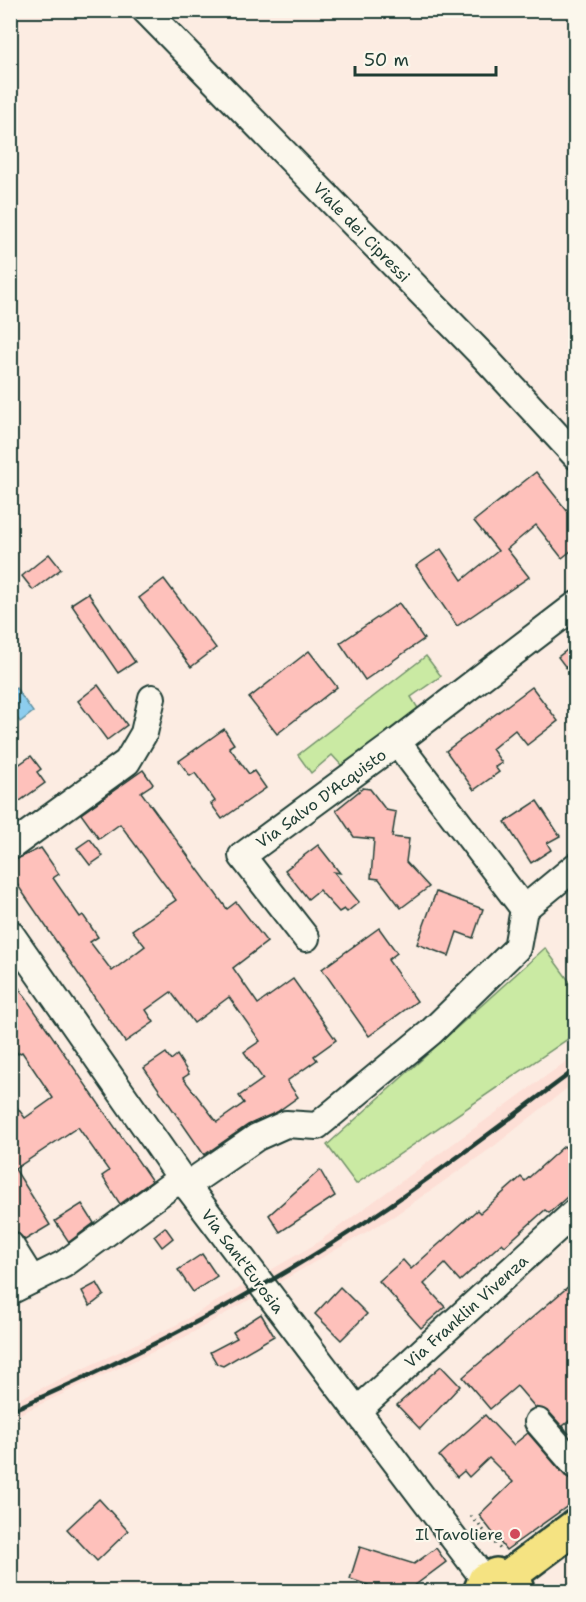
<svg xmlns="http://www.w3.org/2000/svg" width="586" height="1602" font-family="'Shantell Sans',sans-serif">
<rect width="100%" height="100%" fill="#fcece2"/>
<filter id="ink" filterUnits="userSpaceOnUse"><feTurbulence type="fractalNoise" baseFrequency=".0167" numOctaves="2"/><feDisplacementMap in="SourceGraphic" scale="12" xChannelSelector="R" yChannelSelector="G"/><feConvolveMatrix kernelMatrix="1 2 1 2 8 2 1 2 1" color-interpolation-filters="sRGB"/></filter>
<g filter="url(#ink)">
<!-- built -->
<path fill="#fddfd6" d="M 575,1055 L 575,1082 L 493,1147 L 394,1216 L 185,1337 L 11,1418 L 10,1403 L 176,1325 L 314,1245 Z"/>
<!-- green -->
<g fill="#caeaa3" stroke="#74946c" stroke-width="1.5">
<path d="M 426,656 L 441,676 L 411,697 L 419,710 L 343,767 L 332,755 L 311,773 L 298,755 Z"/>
<path d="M 545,948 L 575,989 L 575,1034 L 356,1184 L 327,1145 Z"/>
</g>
<!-- water -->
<path fill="#8dcdee" stroke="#6193a4" stroke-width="1.5" d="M 16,688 L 33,712 L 20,722 L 11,709 L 11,692 Z"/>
<!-- building -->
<g fill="#fec1bb" stroke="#1f3d34" stroke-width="1.5">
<path d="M 536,472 L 576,522 L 576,547 L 562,558 L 536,525 L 507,549 L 529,577 L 457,626 L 416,566 L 441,549 L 462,580 L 498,551 L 474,521 Z"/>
<path d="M 49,554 L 61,569 L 33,590 L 22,576 Z"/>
<path d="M 164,579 L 216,648 L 191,667 L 139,598 Z"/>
<path d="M 88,593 L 135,662 L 118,673 L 71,604 Z"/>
<path d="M 399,603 L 424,639 L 365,680 L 340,643 Z"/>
<path d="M 576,643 L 576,681 L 558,657 Z"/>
<path d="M 309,651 L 337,687 L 277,734 L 249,698 Z"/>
<path d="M 98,685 L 127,725 L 107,740 L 78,701 Z"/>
<path d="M 532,687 L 558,721 L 527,745 L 515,730 L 492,749 L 502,763 L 495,767 L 499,772 L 474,790 L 446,751 Z"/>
<path d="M 224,729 L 234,744 L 229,747 L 249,774 L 254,771 L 266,788 L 222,819 L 211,804 L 215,801 L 195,773 L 190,776 L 179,761 Z"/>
<path d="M 31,756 L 41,769 L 37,772 L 45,783 L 10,808 L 10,771 Z"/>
<path d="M 143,770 L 153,784 L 141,792 L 227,909 L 236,902 L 267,942 L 233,968 L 258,1004 L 293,979 L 336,1040 L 314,1056 L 317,1060 L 287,1081 L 298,1097 L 277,1112 L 248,1125 L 204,1155 L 144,1068 L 166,1053 L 171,1060 L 177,1055 L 189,1074 L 183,1078 L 217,1122 L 244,1103 L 239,1096 L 263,1079 L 244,1052 L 260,1041 L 229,997 L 194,1023 L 171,992 L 146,1010 L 154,1022 L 125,1042 L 10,874 L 10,862 L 41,848 L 59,874 L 53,878 L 80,917 L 83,915 L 98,937 L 90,942 L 112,971 L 145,946 L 132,930 L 176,900 L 120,824 L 99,839 L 81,814 Z"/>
<path d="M 363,788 L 370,789 L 386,810 L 396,812 L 392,837 L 409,839 L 406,862 L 429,887 L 401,908 L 379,879 L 371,878 L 374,839 L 354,837 L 336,810 Z"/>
<path d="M 537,801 L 560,836 L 547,843 L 551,850 L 531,863 L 505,822 Z"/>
<path d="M 90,839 L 103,856 L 90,865 L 77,848 Z"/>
<path d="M 318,845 L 340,873 L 334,872 L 359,902 L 347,912 L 344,909 L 339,912 L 319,890 L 308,899 L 285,870 Z"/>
<path d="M 436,892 L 483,909 L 473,938 L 457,932 L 449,956 L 417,944 Z"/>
<path d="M 379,928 L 397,953 L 388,960 L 417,1001 L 369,1036 L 322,969 Z"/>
<path d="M 10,975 L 152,1181 L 120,1204 L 102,1176 L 109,1171 L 78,1127 L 15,1169 L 50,1225 L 25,1240 L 17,1232 L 10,1230 L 10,1098 L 25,1118 L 53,1098 L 22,1052 L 18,1054 L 10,1043 Z"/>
<path d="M 564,1146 L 576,1159 L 576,1189 L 549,1213 L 545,1210 L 505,1246 L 502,1243 L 460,1281 L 445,1264 L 424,1284 L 445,1307 L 421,1328 L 379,1281 L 403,1260 L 411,1269 L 477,1210 L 480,1213 L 521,1177 L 525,1181 Z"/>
<path d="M 320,1170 L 335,1196 L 280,1232 L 269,1215 Z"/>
<path d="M 82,1204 L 94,1223 L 69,1242 L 55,1221 Z"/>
<path d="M 165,1227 L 173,1238 L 162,1247 L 154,1236 Z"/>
<path d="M 202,1254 L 217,1276 L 193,1292 L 178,1270 Z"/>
<path d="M 576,1280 L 576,1416 L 563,1426 L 569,1434 L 549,1412 L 535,1407 L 517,1386 L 490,1409 L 463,1377 Z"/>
<path d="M 97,1283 L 104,1295 L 90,1306 L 82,1291 Z"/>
<path d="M 340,1287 L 367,1314 L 341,1340 L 315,1314 Z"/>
<path d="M 261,1314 L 274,1336 L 223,1366 L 217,1364 L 210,1352 L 237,1338 L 233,1332 Z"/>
<path d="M 441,1366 L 460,1386 L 420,1429 L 397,1405 Z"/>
<path d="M 485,1415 L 513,1445 L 528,1433 L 565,1476 L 576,1481 L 576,1500 L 506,1550 L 479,1515 L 513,1482 L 489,1458 L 469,1477 L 464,1471 L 457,1477 L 439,1456 Z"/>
<path d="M 99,1499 L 128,1531 L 97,1561 L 67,1529 Z"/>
<path d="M 360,1547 L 414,1564 L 436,1548 L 446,1562 L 406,1592 L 365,1592 L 368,1585 L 350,1579 Z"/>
</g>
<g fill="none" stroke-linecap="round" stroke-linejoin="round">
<defs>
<g id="minor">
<path d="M 145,10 L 487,360 L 576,456"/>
<path d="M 10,847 L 127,762 L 144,733 L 152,698"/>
<path d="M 524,909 L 397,742 L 576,605"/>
<path d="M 524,909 L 576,866"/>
<path d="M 10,933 L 181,1178 L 485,1580"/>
<path d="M 306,938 L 242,856 L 397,742"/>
<path d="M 186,1186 L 257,1137 L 286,1124 L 317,1126 L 431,1032 L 517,948 L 524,909"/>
<path d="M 10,1245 L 32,1280"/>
<path d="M 10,1291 L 64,1264 L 181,1178"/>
<path d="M 358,1410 L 576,1211"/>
<path d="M 538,1422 L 576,1466"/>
</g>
<g id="major">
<path d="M 508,1577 L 576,1526"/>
<path d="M 480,1592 L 485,1580 L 496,1575 L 513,1581 L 518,1592"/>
</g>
</defs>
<!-- minor casing -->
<use href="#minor" stroke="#1f3d34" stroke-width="30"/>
<!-- major casing -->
<use href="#major" stroke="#1f3d34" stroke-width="38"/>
<!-- path -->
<g stroke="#1f3d34" stroke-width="3" stroke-dasharray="1.5 4.5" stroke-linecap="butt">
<path d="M 471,1516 L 501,1550"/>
<path d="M 562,1592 L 576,1580"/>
</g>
<!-- minor -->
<use href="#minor" stroke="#fbf7ec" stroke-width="26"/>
<!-- major -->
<use href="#major" stroke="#f5e382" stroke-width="33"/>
<!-- rail -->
<path stroke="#1f3d34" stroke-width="4.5" d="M 10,1411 C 142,1354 271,1287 389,1206 C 453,1162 514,1115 576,1069"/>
</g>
</g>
<!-- markers -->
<circle fill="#d1495b" stroke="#fbf7ec" stroke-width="2" cx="515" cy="1534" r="6"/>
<g text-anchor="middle" stroke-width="4.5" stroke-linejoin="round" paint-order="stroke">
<!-- street labels -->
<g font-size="16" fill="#1f3d34" stroke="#fbf7ec">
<text transform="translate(362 232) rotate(46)" y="6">Viale dei Cipressi</text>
<text transform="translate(321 798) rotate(-36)" y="6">Via Salvo D'Acquisto</text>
<text transform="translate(243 1261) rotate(53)" y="6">Via Sant'Eurosia</text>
<text transform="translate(466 1311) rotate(-42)" y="6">Via Franklin Vivenza</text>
</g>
<!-- poi labels -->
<g font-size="16" fill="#1f3d34" stroke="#fbf7ec" text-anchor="end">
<text x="503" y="1540">Il Tavoliere</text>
</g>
</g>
<!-- margin -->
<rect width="586" height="1602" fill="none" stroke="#fbf7ec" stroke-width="36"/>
<rect x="18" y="18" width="550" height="1566" fill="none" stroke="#1f3d34" stroke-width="2" filter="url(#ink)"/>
<!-- scale -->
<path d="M355 66v9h141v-9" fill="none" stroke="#1f3d34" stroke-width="3"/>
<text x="364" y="66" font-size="18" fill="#1f3d34" stroke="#fbf7ec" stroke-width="4.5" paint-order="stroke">50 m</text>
</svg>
